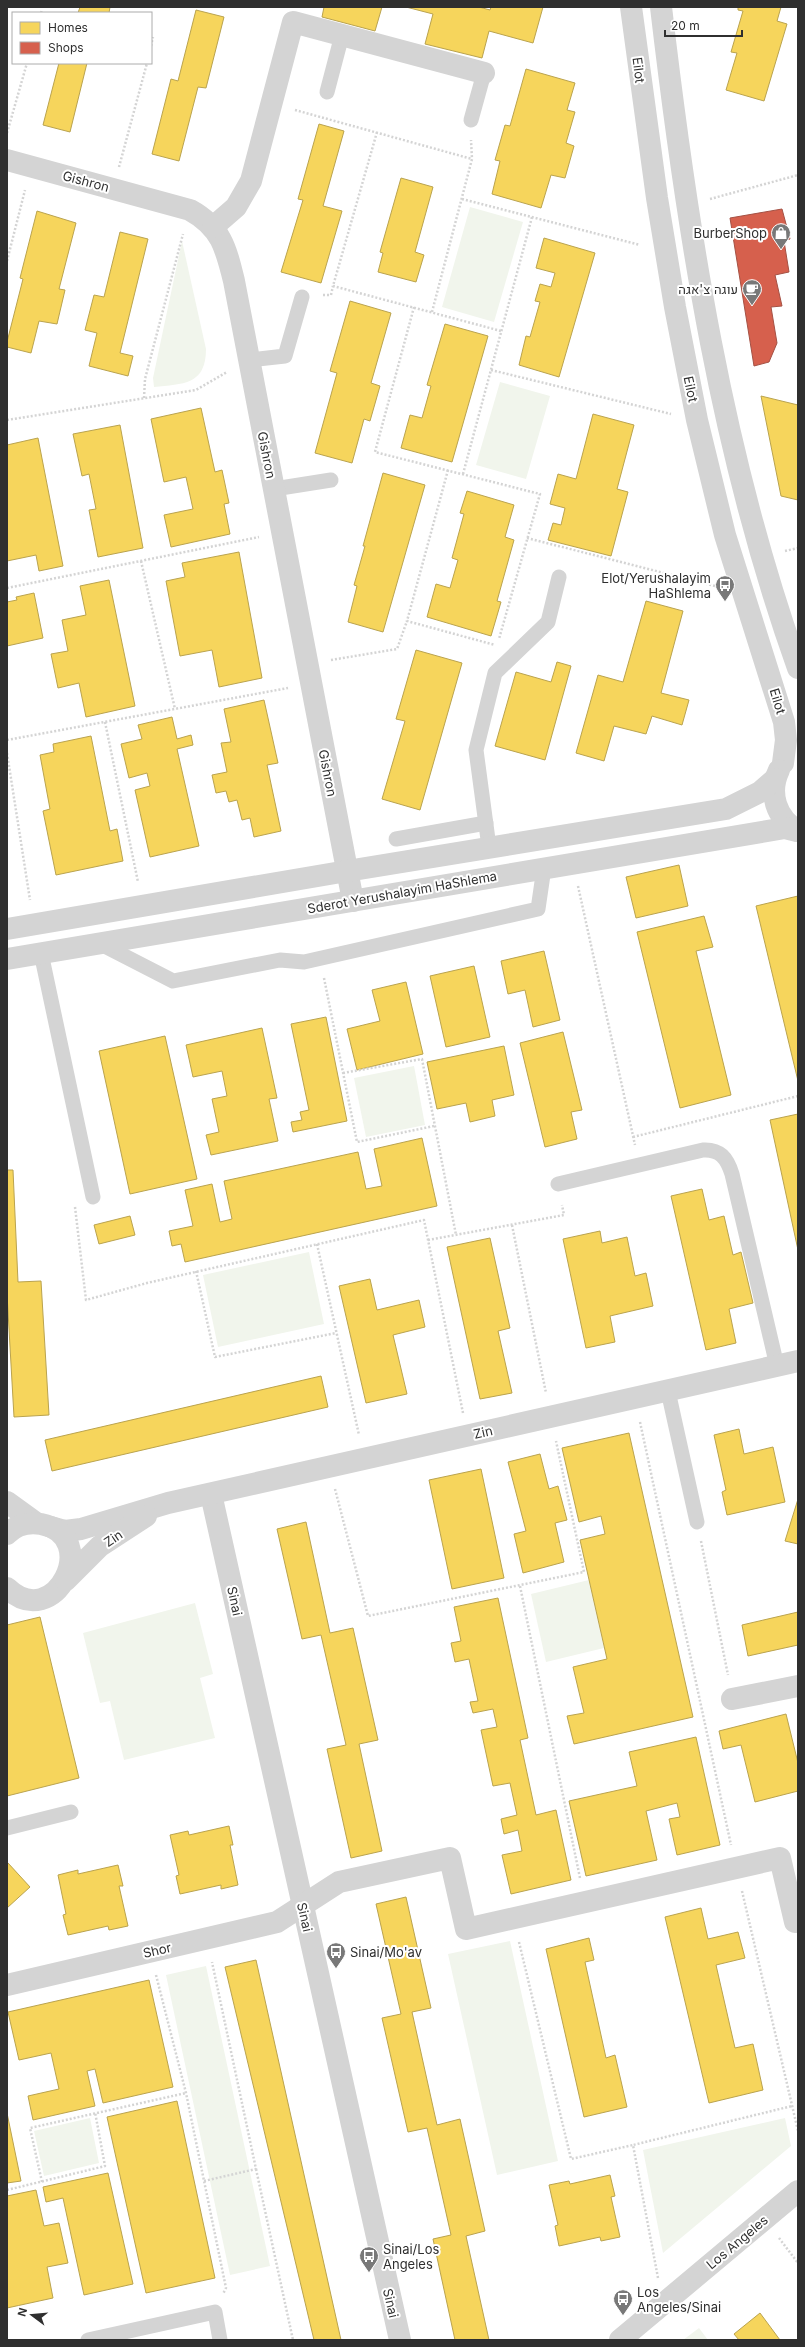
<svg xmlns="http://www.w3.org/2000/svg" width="805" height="2347" font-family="Inter,Heebo,sans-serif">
<rect width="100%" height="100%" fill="#fff"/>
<!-- green -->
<g fill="#f1f5ec">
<path d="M 470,207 L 523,222 L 494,322 L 442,307 Z"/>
<path d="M 182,241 L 206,349 C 206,385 183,384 154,387 L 153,378 Z"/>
<path d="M 500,382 L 550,396 L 526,479 L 476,465 Z"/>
<path d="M 414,1066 L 425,1125 L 366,1137 L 354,1078 Z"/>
<path d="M 309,1252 L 324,1324 L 218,1347 L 203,1275 Z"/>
<path d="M 589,1580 L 604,1648 L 546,1662 L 531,1594 Z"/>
<path d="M 195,1603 L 213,1674 L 200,1678 L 215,1738 L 124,1760 L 110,1701 L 100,1703 L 83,1633 Z"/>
<path d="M 510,1941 L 558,2161 L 497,2175 L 448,1954 Z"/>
<path d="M 206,1966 L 270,2266 L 230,2275 L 166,1975 Z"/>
<path d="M 90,2118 L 99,2163 L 44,2176 L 34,2131 Z"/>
<path d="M 785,2118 L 791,2146 L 663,2253 L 643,2150 Z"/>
<path d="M 699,2328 L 708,2340 L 683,2340 Z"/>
</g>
<!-- homes -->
<g fill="#f6d55c" stroke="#baa34e">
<path d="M 80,7 L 110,7 L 109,13 L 78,13 Z"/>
<path d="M 324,7 L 382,7 L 375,31 L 322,17 Z"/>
<path d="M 406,7 L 479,7 L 490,10 L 491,7 L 543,7 L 533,43 L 489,31 L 482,58 L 425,44 L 433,14 Z"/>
<path d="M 738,7 L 781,7 L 777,21 L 787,24 L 764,101 L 726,90 L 737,53 L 731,52 L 743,11 L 738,10 Z"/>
<path d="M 196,10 L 224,17 L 206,88 L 198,87 L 179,161 L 152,154 L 171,79 L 178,81 Z"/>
<path d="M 59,63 L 87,63 L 70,132 L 43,125 Z"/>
<path d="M 526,69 L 575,83 L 567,110 L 575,112 L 566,143 L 574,146 L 565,178 L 551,175 L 541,208 L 492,194 L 500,161 L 495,160 L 505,125 L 510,126 Z"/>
<path d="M 319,124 L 344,131 L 323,206 L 342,211 L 321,283 L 281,272 L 303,200 L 298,199 Z"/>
<path d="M 401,178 L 433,187 L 415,252 L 424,255 L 416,282 L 378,272 L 383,253 L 380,252 Z"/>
<path d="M 37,211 L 76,223 L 59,289 L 65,290 L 57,324 L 39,321 L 31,353 L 7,347 L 7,342 L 23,279 L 20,278 Z"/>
<path d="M 120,232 L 148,239 L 120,353 L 133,356 L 128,376 L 89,366 L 97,333 L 85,330 L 94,295 L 104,297 Z"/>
<path d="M 544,238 L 595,253 L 559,377 L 519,365 L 526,336 L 530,337 L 540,302 L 535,301 L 540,284 L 551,287 L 555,273 L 536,268 Z"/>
<path d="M 350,301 L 391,313 L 371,383 L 380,386 L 370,421 L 364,419 L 352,463 L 315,453 L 337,373 L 330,371 Z"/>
<path d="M 445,324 L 488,336 L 452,462 L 401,448 L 410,415 L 422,418 L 431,386 L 427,385 Z"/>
<path d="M 761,396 L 798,405 L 798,500 L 781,496 Z"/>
<path d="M 201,408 L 215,472 L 222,470 L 229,503 L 224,504 L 230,534 L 171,547 L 164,515 L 193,509 L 186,477 L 164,482 L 151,419 Z"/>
<path d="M 593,414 L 634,425 L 617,489 L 628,492 L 611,556 L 548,540 L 553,523 L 561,525 L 565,508 L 550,504 L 558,474 L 576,479 Z"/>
<path d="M 120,425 L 143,548 L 98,557 L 89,510 L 96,509 L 89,474 L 82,476 L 73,434 Z"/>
<path d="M 38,438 L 63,566 L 39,571 L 36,555 L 7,561 L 7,445 Z"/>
<path d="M 383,473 L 425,485 L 383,632 L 348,622 L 357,586 L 354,585 L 365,546 L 363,546 Z"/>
<path d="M 467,491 L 514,505 L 505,537 L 514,540 L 497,601 L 501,602 L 491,636 L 427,617 L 436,584 L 450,588 L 458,560 L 452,558 L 464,514 L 460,513 Z"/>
<path d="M 239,552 L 262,678 L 219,687 L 212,650 L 180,656 L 166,581 L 185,577 L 182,563 Z"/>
<path d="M 109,580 L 135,706 L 86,717 L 79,683 L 58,688 L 51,654 L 68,651 L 62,620 L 86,615 L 80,586 Z"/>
<path d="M 34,593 L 43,638 L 7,646 L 7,602 L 17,600 L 16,597 Z"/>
<path d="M 646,601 L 683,611 L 661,693 L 689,700 L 682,725 L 652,716 L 646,734 L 614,726 L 604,761 L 576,753 L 598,675 L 623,682 Z"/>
<path d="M 416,650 L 462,663 L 420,810 L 382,799 L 405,721 L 396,719 Z"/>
<path d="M 557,662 L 571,666 L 545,760 L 495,746 L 516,672 L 551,682 Z"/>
<path d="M 264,700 L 278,763 L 267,765 L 281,831 L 254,837 L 250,818 L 242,820 L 237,800 L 229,802 L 226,791 L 216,793 L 212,775 L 227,772 L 221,743 L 231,742 L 224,709 Z"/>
<path d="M 172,717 L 177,739 L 191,735 L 193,745 L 177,749 L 199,846 L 150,857 L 135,790 L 150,786 L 147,773 L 129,778 L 121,744 L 142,739 L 138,725 Z"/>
<path d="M 91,736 L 110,831 L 117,829 L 123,861 L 56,875 L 43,811 L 50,809 L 40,755 L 54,752 L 53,744 Z"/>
<path d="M 679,865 L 688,906 L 636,918 L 626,877 Z"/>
<path d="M 798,896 L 798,1081 L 756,906 Z"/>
<path d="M 704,916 L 713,947 L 696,951 L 731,1095 L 680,1108 L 637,932 Z"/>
<path d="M 544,951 L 560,1020 L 533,1027 L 525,990 L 508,994 L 501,961 Z"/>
<path d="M 474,966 L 490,1037 L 446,1047 L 430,976 Z"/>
<path d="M 406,982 L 423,1054 L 357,1070 L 347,1029 L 380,1021 L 372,990 Z"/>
<path d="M 326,1017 L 347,1121 L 293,1132 L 291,1122 L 302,1120 L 300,1112 L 309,1110 L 291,1024 Z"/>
<path d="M 262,1028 L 277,1098 L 269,1099 L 278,1141 L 211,1155 L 206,1135 L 219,1132 L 212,1099 L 227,1096 L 222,1071 L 193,1077 L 186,1045 Z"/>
<path d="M 563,1032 L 582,1110 L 571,1112 L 577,1139 L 545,1147 L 520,1043 Z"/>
<path d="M 165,1036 L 197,1179 L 130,1194 L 99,1051 Z"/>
<path d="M 504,1046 L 514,1095 L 492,1100 L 495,1116 L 470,1122 L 466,1103 L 437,1109 L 427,1062 Z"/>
<path d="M 798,1114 L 798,1250 L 770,1120 Z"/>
<path d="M 422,1138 L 437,1206 L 185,1262 L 181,1244 L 172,1246 L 169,1231 L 193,1226 L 185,1190 L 212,1184 L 220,1222 L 232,1219 L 224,1181 L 358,1152 L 366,1189 L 382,1186 L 374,1149 Z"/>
<path d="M 7,1170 L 13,1170 L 18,1282 L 41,1281 L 49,1415 L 14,1417 L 7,1294 Z"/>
<path d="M 702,1189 L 709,1220 L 724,1216 L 733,1255 L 741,1252 L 753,1303 L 729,1309 L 736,1343 L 706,1350 L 671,1196 Z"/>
<path d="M 130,1216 L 135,1235 L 99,1244 L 94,1225 Z"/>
<path d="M 600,1231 L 602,1243 L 627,1237 L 635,1276 L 646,1273 L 653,1306 L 610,1316 L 615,1342 L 586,1348 L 563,1239 Z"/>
<path d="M 490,1238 L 510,1328 L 498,1331 L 512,1393 L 480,1399 L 447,1247 Z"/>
<path d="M 370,1279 L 377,1310 L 419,1300 L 425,1327 L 393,1335 L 407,1394 L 366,1403 L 339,1286 Z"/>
<path d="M 321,1376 L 328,1407 L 52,1471 L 45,1440 Z"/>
<path d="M 739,1429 L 744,1454 L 773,1447 L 785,1502 L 727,1515 L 722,1492 L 726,1490 L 714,1435 Z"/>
<path d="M 629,1433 L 693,1717 L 574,1744 L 567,1716 L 584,1713 L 573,1667 L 607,1659 L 580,1540 L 605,1534 L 601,1516 L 579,1522 L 562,1448 Z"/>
<path d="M 540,1454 L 549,1489 L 558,1486 L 567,1520 L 555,1523 L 564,1562 L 523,1573 L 514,1534 L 526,1531 L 508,1462 Z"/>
<path d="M 481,1469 L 504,1578 L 452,1589 L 429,1480 Z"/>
<path d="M 798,1499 L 798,1544 L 785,1541 Z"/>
<path d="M 306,1522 L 330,1633 L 353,1628 L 378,1740 L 359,1744 L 382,1851 L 351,1858 L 327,1749 L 346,1745 L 321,1635 L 302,1639 L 277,1529 Z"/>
<path d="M 498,1598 L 528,1738 L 520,1740 L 536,1815 L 556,1810 L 571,1880 L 511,1894 L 502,1855 L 522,1851 L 518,1830 L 504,1834 L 501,1819 L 517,1815 L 510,1783 L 493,1786 L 481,1730 L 497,1727 L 493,1709 L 473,1713 L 470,1702 L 478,1701 L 469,1659 L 455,1662 L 451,1643 L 461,1641 L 454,1607 Z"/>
<path d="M 798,1612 L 798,1645 L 748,1656 L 742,1625 Z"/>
<path d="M 40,1617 L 79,1778 L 7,1796 L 7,1625 Z"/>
<path d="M 786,1714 L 798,1763 L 798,1791 L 755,1802 L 741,1745 L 723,1749 L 719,1731 Z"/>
<path d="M 696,1737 L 720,1845 L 677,1855 L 669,1819 L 680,1817 L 677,1803 L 646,1811 L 657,1860 L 586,1876 L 569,1801 L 637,1786 L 629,1752 Z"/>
<path d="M 229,1826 L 233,1845 L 230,1845 L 238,1885 L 221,1889 L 221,1885 L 180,1894 L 176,1876 L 179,1875 L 170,1835 L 188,1831 L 189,1835 Z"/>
<path d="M 8,1863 L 30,1887 L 7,1908 L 7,1864 Z"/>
<path d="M 118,1865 L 123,1886 L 119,1886 L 128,1926 L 109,1930 L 108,1926 L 68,1935 L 63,1915 L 66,1914 L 58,1875 L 78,1870 L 78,1874 Z"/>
<path d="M 406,1897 L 431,2008 L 412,2012 L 437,2125 L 460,2119 L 485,2231 L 466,2236 L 489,2340 L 455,2340 L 433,2239 L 451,2235 L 427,2128 L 408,2132 L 382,2018 L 401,2014 L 376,1904 Z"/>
<path d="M 701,1908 L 708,1939 L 738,1932 L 745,1958 L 716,1965 L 735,2048 L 753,2044 L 763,2090 L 709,2103 L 665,1917 Z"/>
<path d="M 589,1938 L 594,1960 L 585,1962 L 606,2058 L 615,2055 L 627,2107 L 584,2117 L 546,1949 Z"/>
<path d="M 256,1960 L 341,2340 L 314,2340 L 225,1967 Z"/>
<path d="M 149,1980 L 173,2087 L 103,2103 L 95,2069 L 87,2071 L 95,2106 L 33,2120 L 28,2096 L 59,2089 L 51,2053 L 19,2060 L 8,2012 Z"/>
<path d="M 177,2101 L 215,2278 L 146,2293 L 107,2117 Z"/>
<path d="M 7,2113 L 21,2181 L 7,2183 Z"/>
<path d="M 108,2173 L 133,2284 L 84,2295 L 63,2198 L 46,2202 L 43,2187 Z"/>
<path d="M 610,2175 L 615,2196 L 611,2197 L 620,2237 L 601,2241 L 600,2237 L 559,2246 L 555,2226 L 558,2225 L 549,2185 L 569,2181 L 570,2184 Z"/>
<path d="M 36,2190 L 44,2226 L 59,2223 L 68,2263 L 47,2267 L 53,2298 L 7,2308 L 7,2196 Z"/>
<path d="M 760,2313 L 780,2340 L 739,2340 L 734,2334 Z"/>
</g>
<!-- shops -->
<path fill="#d6604d" stroke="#a45144" d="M 782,209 L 790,239 L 784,241 L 789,272 L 775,275 L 782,306 L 771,307 L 777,343 L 769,362 L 754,366 L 730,218 Z"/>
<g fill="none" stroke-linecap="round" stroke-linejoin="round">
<!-- path -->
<g stroke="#d4d4d4" stroke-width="2.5" stroke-dasharray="2 2" stroke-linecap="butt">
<path d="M 41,13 L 42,10"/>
<path d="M 151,46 L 153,37"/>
<path d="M 295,110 L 472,159"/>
<path d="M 377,132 L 333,286 L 501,331"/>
<path d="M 7,133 L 27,63"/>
<path d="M 119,167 L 147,63"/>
<path d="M 462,199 L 640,245"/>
<path d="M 710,199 L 798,175"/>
<path d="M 7,261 L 25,190"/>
<path d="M 323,295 L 331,295 L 333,286"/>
<path d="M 414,307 L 375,452 L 540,494 L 499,639"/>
<path d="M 432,312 L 472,159 L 471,140"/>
<path d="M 491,370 L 671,414"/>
<path d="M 144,398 L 145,379 L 183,234"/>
<path d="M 7,420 L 196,390 L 227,372"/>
<path d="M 448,470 L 407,621 L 495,645"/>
<path d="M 463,474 L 532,217"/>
<path d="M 527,538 L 715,586"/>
<path d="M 785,551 L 798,548"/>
<path d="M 141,561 L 175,709"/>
<path d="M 7,588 L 259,537"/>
<path d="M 331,660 L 397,649 L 407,621"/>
<path d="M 105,722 L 138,882"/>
<path d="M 7,740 L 288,688"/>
<path d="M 7,753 L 30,900"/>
<path d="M 578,886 L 635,1145"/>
<path d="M 324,978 L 357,1142 L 434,1126"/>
<path d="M 343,1073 L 422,1059 L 456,1235"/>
<path d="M 633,1137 L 798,1096"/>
<path d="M 75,1207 L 86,1300 L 147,1283 L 424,1220 L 463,1413"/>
<path d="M 512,1225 L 546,1393"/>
<path d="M 428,1240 L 564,1215 L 562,1205"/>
<path d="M 317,1244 L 359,1435"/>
<path d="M 196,1271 L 215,1357 L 336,1333"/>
<path d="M 640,1422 L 731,1845"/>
<path d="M 335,1489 L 368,1616 L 584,1572 L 556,1441"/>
<path d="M 701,1541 L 728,1675"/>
<path d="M 520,1586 L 580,1878"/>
<path d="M 742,1891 L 798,2131"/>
<path d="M 519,1942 L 571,2159 L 633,2145"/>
<path d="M 156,1975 L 186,2093 L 226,2288 L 223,2294"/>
<path d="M 256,2169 L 293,2340"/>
<path d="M 204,2181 L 256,2169 L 212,1962"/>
<path d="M 42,2182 L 30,2128 L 186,2093"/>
<path d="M 7,2190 L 105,2166 L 95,2112"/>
<path d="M 779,2238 L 798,2263"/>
<path d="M 658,2278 L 633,2145 L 792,2106"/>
</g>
<!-- service -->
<g stroke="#d4d4d4" stroke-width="15">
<path d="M 327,92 L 342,35"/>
<path d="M 471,120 L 484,73"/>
<path d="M 249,360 L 285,356 L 302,297"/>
<path d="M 274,489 L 331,480"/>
<path d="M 396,839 L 486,823"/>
<path d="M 489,847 L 476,750 L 495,673 L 548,622 L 559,577"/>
<path d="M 99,943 L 173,981 L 280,960 L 304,962 L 538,909 L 544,868"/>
<path d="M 41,953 L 93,1197"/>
<path d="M 558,1184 L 703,1150 C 720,1149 727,1158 732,1174 L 777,1366"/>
<path d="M 668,1391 L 697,1522"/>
<path d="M 7,1828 L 71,1812"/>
<path d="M 88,2340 L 215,2312 L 220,2340"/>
</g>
<!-- minor -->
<g stroke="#d4d4d4" stroke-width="22">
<path d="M 7,160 L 190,210 C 221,227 226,248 234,281 L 353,901"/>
<path d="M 213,227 L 236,207 L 251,181 L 293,22 L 484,73"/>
<path d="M 211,1494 L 400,2340"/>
<path d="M 7,1502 L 36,1523"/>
<path d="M 51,1527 L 65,1531 L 81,1529 L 168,1503 L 798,1361"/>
<path d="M 7,1534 C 16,1525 29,1522 41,1524 C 103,1536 55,1634 7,1588"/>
<path d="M 66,1580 L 100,1546 L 146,1516"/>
<path d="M 732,1699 L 798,1686"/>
<path d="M 7,1985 L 277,1922 L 339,1882 L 450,1858 L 466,1929 L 780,1858 L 795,1922"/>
</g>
<!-- tertiary -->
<g stroke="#d4d4d4" stroke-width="22">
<path d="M 631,7 L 657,198 L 675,307 L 697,420 L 725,535 L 784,722 L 786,740 L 783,763"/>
<path d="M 661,7 C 687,230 722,456 798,668"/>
<path d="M 779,770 C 768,793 776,818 798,831"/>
<path d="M 7,929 L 347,871 L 726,809 L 760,792 L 775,779"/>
<path d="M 7,959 L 785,828 L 797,831"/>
<path d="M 620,2340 L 798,2191"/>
</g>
</g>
<!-- icons -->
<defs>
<symbol id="shop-pin" viewBox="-11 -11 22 30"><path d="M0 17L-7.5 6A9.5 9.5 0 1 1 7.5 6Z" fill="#787878" stroke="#fff"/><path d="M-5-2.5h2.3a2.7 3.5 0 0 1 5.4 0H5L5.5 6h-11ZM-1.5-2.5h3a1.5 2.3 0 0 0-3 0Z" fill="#fff"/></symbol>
<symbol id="cafe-pin" viewBox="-11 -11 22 30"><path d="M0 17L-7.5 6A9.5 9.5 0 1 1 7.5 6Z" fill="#787878" stroke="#fff"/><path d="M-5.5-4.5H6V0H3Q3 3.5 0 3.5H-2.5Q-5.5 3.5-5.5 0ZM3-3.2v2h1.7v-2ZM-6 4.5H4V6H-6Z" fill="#fff"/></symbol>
<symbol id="bus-pin" viewBox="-11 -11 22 30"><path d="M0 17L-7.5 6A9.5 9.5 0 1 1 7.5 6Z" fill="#787878" stroke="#fff"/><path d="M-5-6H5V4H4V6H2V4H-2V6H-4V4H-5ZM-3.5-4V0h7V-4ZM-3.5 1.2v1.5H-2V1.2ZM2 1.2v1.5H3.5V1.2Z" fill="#fff"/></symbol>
</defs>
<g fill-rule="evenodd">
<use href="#shop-pin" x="770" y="222" width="22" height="30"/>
<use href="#cafe-pin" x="741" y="278" width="22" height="30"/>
<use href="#bus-pin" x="714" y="574" width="22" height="30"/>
<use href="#bus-pin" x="325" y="1941" width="22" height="30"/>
<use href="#bus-pin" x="358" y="2245" width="22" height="30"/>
<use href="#bus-pin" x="612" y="2288" width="22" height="30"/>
</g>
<g text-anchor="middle" stroke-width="4" stroke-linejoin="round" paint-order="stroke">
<!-- street labels -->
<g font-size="13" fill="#2f2f2f" stroke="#fff">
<text transform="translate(639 70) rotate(83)" y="5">Eilot</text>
<text transform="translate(86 181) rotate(15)" y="5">Gishron</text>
<text transform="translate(691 389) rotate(78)" y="5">Eilot</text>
<text transform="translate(267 455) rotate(79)" y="5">Gishron</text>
<text transform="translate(778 701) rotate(73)" y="5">Eilot</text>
<text transform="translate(328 773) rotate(79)" y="5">Gishron</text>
<text transform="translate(402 892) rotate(-10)" y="5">Sderot Yerushalayim HaShlema</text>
<text transform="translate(483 1432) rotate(-13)" y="5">Zin</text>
<text transform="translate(113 1538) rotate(-34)" y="5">Zin</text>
<text transform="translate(235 1601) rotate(78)" y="5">Sinai</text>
<text transform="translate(305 1917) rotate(77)" y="5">Sinai</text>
<text transform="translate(157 1950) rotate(-13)" y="5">Shor</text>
<text transform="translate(737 2242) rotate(-40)" y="5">Los Angeles</text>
<text transform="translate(391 2303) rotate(77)" y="5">Sinai</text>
</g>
<!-- poi labels -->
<g font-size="13" fill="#2f2f2f" stroke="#fff" text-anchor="end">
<text x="767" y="238">BurberShop</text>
<text x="738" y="294">עוגה צ'אגה</text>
<text x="711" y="583">Elot/Yerushalayim<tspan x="711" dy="15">HaShlema</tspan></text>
<text x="350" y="1957" text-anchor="start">Sinai/Mo'av</text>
<text x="383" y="2254" text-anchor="start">Sinai/Los<tspan x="383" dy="15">Angeles</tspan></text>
<text x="637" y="2297" text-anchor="start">Los<tspan x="637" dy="15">Angeles/Sinai</tspan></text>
</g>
</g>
<!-- border -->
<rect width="805" height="2347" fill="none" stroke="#2f2f2f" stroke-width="16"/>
<!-- legend -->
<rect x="12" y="12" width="140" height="52" fill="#ffffff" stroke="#acacac"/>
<rect x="20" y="22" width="20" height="12" fill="#f6d55c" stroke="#acacac"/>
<text x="48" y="32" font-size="12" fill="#2f2f2f">Homes</text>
<rect x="20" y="42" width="20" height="12" fill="#d6604d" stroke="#acacac"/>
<text x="48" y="52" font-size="12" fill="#2f2f2f">Shops</text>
<!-- north arrow -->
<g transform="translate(32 2315) rotate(286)" stroke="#ffffff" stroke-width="3" paint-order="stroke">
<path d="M0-3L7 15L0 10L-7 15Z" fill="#2f2f2f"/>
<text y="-6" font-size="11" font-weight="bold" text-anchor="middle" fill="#2f2f2f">N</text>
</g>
<!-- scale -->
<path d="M665 30v6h77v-6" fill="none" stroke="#2f2f2f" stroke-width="2"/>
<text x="671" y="30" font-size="12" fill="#2f2f2f" stroke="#ffffff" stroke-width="3" paint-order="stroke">20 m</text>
</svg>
